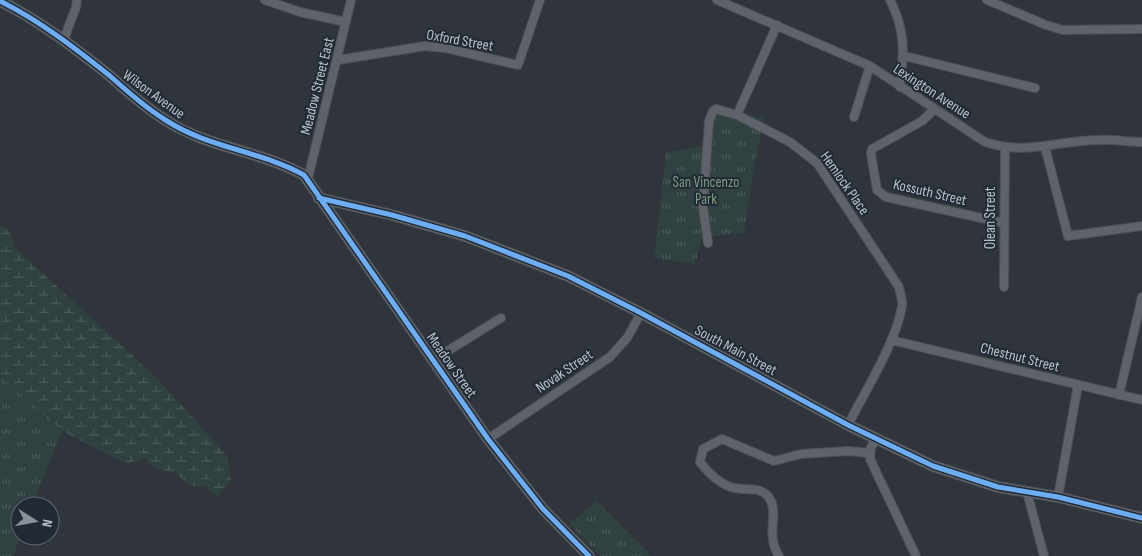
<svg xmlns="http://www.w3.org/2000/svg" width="1142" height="556" font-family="'Sofia Sans Condensed',sans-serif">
<defs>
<pattern id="wetland-marsh" width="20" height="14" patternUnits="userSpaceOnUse" patternTransform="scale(1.25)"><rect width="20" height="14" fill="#2f4141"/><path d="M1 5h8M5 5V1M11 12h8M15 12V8" fill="none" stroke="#4b5b5b"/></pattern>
<pattern id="park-tufts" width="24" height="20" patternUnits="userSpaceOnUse" patternTransform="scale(1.25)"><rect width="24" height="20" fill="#2f4141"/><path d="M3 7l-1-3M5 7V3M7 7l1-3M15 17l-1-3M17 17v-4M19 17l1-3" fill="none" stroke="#4b5b5b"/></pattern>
</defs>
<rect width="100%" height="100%" fill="#2f353a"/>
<!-- wetland -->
<path fill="url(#wetland-marsh)" d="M 0,226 L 10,231 L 14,247 L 160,381 L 227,456 L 231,480 L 217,497 L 205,486 L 191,486 L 175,473 L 158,469 L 144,458 L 127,464 L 62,431 L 0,376 Z"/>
<!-- park -->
<g fill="url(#park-tufts)">
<path d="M 718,104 L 764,119 L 754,167 L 744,233 L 702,237 L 695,264 L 654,258 L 666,152 L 704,146 L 706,115 Z"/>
<path d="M 0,376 L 62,431 L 32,506 L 20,506 L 20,536 L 13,556 L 0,556 Z"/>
<path d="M 597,501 L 651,556 L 601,556 L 569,524 Z"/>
</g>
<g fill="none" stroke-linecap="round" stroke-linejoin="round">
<defs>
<g id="street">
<path d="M 265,0 L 300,12 L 346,22"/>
<path d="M 717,0 L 870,66 L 985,142 C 1027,156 1058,140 1099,140 C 1113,139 1128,142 1142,142"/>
<path d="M 890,0 C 906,32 904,52 900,87"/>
<path d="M 987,0 L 1046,25 L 1063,30 L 1142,29"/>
<path d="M 64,39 L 76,7 L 77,0"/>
<path d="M 904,56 L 1035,88"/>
<path d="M 338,60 L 425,46 L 445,48 L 518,65 L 540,0"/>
<path d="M 934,110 L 922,121 L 872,149 L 871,154 L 877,190 L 886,197 L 1004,223"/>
<path d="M 737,115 L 777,25"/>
<path d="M 854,117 L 870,66"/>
<path d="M 1045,147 L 1068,236 L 1142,226"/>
<path d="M 308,178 L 351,0"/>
<path d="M 708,243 L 703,207 L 709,121 L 713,111 L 716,109 L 737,115 L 790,142 L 817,163 L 899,287 C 900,293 903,300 902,306 C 896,343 865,391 848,425"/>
<path d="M 1004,287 L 1005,149"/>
<path d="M 891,340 L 1142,400"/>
<path d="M 433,360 L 501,318"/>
<path d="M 1119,395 L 1142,297"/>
<path d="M 488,439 L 610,357 L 627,338 L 641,313"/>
<path d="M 876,440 L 871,447 L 870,459 L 916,556"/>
<path d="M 1027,492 L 1044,556"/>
<path d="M 1058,497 L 1078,385"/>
<path d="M 779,556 C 764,532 781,513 768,496 C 760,487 745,490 734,488 C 721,485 708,473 700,462 L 703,449 L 722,439 L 774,461 L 801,454 L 848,451 L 869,453"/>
</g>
<g id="secondary">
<path d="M 0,1 C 40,21 75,48 110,76 C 128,92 146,108 167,121 C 209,148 261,151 304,175 L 488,439 L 543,509 L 589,556"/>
<path d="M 319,198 L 392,215 L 465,236 L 568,276 L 641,313 L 848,425 L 933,466 L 998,487 L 1058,497 L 1142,518"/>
</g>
</defs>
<!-- street casing -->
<use href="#street" stroke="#4c5155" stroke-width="10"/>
<!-- secondary casing -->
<use href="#secondary" stroke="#4c5155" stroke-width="12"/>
<!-- street -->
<use href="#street" stroke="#5f6268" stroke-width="8"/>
<!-- secondary -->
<use href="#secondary" stroke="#63676d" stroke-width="10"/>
<defs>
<g id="cycleway">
<path d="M 0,1 C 40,21 75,48 110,76 C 128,92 146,108 167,121 C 209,148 261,151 304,175 L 488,439 L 543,509 L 589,556"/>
<path d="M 319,198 L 392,215 L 465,236 L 568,276 L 641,313 L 848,425 L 933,466 L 998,487 L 1058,497 L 1142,518"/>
</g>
</defs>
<!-- cycleway casing -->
<use href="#cycleway" stroke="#222b35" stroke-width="8"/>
<!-- cycleway -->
<use href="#cycleway" stroke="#6dadf4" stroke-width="5"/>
</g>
<g text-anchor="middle" stroke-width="4" stroke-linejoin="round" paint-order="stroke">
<!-- street labels -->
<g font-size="15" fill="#bac1ca" stroke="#222b35">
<text transform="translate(460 40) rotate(10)" y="5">Oxford Street</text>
<text transform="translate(317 86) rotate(-76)" y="5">Meadow Street East</text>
<text transform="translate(932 91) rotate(33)" y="5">Lexington Avenue</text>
<text transform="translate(154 94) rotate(36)" y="5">Wilson Avenue</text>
<text transform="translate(845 183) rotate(55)" y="5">Hemlock Place</text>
<text transform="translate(930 192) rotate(13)" y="5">Kossuth Street</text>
<text transform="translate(990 218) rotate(-90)" y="5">Olean Street</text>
<text transform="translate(736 350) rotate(28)" y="5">South Main Street</text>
<text transform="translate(1020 357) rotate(14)" y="5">Chestnut Street</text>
<text transform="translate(452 365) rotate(55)" y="5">Meadow Street</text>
<text transform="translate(564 371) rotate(-34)" y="5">Novak Street</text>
</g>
<!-- park labels -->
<g font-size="15" fill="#7c9c81" stroke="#222b35">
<text x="706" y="187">San Vincenzo<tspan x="706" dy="17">Park</tspan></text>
</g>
</g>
<!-- north arrow -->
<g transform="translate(35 521) rotate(101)"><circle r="24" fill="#222b35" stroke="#5f6771"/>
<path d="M0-4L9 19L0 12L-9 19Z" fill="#899098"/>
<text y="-8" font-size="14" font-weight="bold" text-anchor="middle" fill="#bac1ca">N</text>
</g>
</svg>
